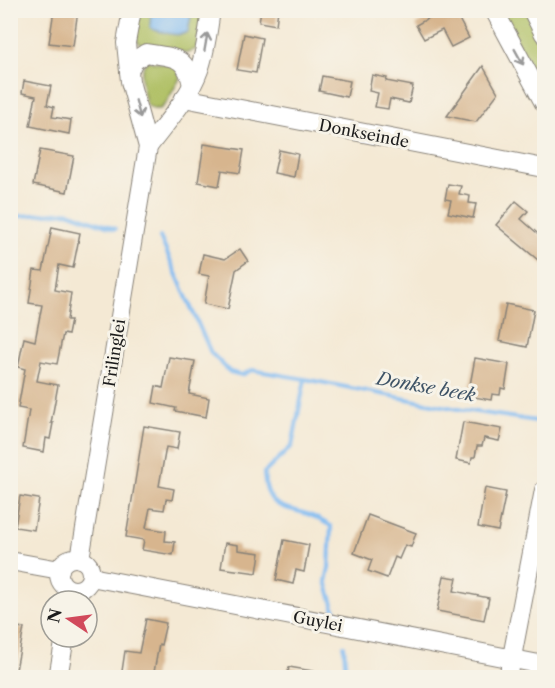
<svg xmlns="http://www.w3.org/2000/svg" width="555" height="688" font-family="'Libre Caslon Text',serif">
<rect width="100%" height="100%" fill="#f7f3e8"/>
<filter id="ink" filterUnits="userSpaceOnUse"><feTurbulence type="fractalNoise" baseFrequency=".0167" numOctaves="2"/><feDisplacementMap in="SourceGraphic" scale="12" xChannelSelector="R" yChannelSelector="G"/><feConvolveMatrix kernelMatrix="1 2 1 2 8 2 1 2 1" color-interpolation-filters="sRGB"/></filter>
<filter id="wash" filterUnits="userSpaceOnUse"><feTurbulence type="fractalNoise" baseFrequency=".008" numOctaves="4" result="noise"/><feDisplacementMap in="SourceGraphic" scale="24" xChannelSelector="R" yChannelSelector="G"/><feGaussianBlur stdDeviation="1.35" result="paint"/><feColorMatrix in="noise" values="0 0 0 0 0 0 0 0 0 0 0 0 0 0 0 0 0 1.4 0 .05"/><feComposite in="paint" operator="in"/></filter>
<g filter="url(#wash)">
<rect width="100%" height="100%" fill="#f4e9d4"/>
<!-- green -->
<g fill="#afbf63" stroke="#666e40" stroke-width="1.5">
<path d="M 138,11 L 205,11 L 196,49 L 188,53 L 141,45 C 130,37 136,22 138,11 Z"/>
<path d="M 500,11 L 526,11 L 544,44 L 544,93 Z"/>
<path d="M 147,61 L 176,65 L 180,76 L 179,80 L 166,103 L 160,109 L 153,109 L 146,104 C 144,91 136,73 147,61 Z"/>
</g>
<!-- water -->
<path fill="#80bbf2" stroke="#4e6c87" stroke-width="1.5" d="M 151,11 L 192,11 L 188,32 C 179,38 164,32 154,30 L 150,27 Z"/>
<g fill="none" stroke-linecap="round" stroke-linejoin="round">
<!-- stream -->
<g stroke="#80bbf2" stroke-width="4">
<path d="M 10,217 L 68,212 L 115,229"/>
<path d="M 160,237 L 211,353 L 230,372 L 242,375 L 252,370 L 305,379 L 292,446 L 264,473 C 267,510 281,505 310,515 C 318,518 325,523 331,526 L 329,568 L 326,581 L 335,611"/>
<path d="M 305,379 L 463,410 L 543,422"/>
<path d="M 344,646 L 346,678"/>
</g>
</g>
<g id="blocks">
<!-- building -->
<g fill="#d7b58e">
<path d="M 54,10 L 78,10 L 73,46 L 49,43 Z"/>
<path d="M 261,10 L 278,10 L 276,25 L 259,22 Z"/>
<path d="M 443,10 L 454,10 L 469,38 L 451,47 L 442,30 L 424,39 L 416,25 Z"/>
<path d="M 244,34 L 262,38 L 256,73 L 237,70 Z"/>
<path d="M 483,66 L 498,93 L 476,122 L 447,116 Z"/>
<path d="M 372,75 L 387,78 L 386,81 L 413,86 L 409,103 L 390,99 L 388,109 L 375,107 L 378,93 L 369,91 Z"/>
<path d="M 322,76 L 350,81 L 347,97 L 319,91 Z"/>
<path d="M 24,81 L 51,86 L 47,105 L 54,107 L 52,117 L 71,120 L 69,134 L 30,126 L 36,96 L 22,93 Z"/>
<path d="M 204,144 L 244,150 L 240,173 L 222,170 L 219,186 L 198,182 Z"/>
<path d="M 40,150 L 74,156 L 67,192 L 33,185 Z"/>
<path d="M 279,150 L 298,154 L 294,177 L 274,173 Z"/>
<path d="M 448,184 L 461,186 L 459,194 L 470,196 L 469,203 L 476,204 L 473,218 L 448,213 L 451,200 L 445,199 Z"/>
<path d="M 516,201 L 528,211 L 521,219 L 544,239 L 544,265 L 496,225 Z"/>
<path d="M 52,227 L 80,233 L 73,268 L 59,265 L 55,290 L 71,293 L 67,320 L 71,320 L 68,335 L 63,334 L 57,364 L 41,361 L 37,381 L 58,385 L 51,423 L 53,423 L 50,439 L 46,438 L 44,452 L 23,448 L 29,410 L 18,408 L 25,369 L 18,367 L 24,338 L 35,341 L 42,305 L 29,303 L 34,270 L 43,271 Z"/>
<path d="M 240,249 L 248,261 L 236,270 L 228,309 L 204,304 L 209,276 L 199,274 L 203,254 L 225,259 Z"/>
<path d="M 506,304 L 534,310 L 527,347 L 499,341 Z"/>
<path d="M 169,357 L 195,361 L 189,394 L 209,398 L 206,417 L 175,411 L 176,408 L 153,403 L 156,386 L 163,388 Z"/>
<path d="M 475,358 L 509,364 L 505,389 L 501,388 L 500,395 L 492,394 L 491,400 L 468,396 Z"/>
<path d="M 463,422 L 502,429 L 499,441 L 484,438 L 482,446 L 477,446 L 475,457 L 472,457 L 471,463 L 456,460 Z"/>
<path d="M 144,426 L 180,432 L 177,449 L 166,447 L 159,486 L 174,489 L 172,500 L 166,499 L 164,510 L 150,508 L 146,528 L 166,531 L 165,541 L 175,542 L 173,555 L 142,550 L 144,540 L 126,537 Z"/>
<path d="M 485,488 L 506,492 L 498,531 L 478,527 Z"/>
<path d="M 20,496 L 39,499 L 34,530 L 15,527 Z"/>
<path d="M 368,515 L 416,533 L 411,547 L 405,545 L 399,559 L 395,557 L 387,578 L 368,571 L 372,560 L 354,553 Z"/>
<path d="M 284,540 L 309,545 L 304,572 L 296,570 L 293,584 L 276,580 Z"/>
<path d="M 225,543 L 238,545 L 238,550 L 260,553 L 257,573 L 221,568 Z"/>
<path d="M 444,576 L 457,578 L 454,591 L 489,598 L 484,620 L 437,611 Z"/>
<path d="M 146,619 L 166,623 L 161,645 L 159,644 L 153,678 L 121,678 L 125,651 L 139,653 Z"/>
<path d="M 10,626 L 24,628 L 16,670 L 10,669 Z"/>
<path d="M 289,667 L 319,672 L 318,678 L 287,678 Z"/>
</g>
</g>
</g>
<g filter="url(#ink)">
<use href="#blocks" fill-opacity="0" stroke="#888278" stroke-width="1.5"/>
<g fill="none" stroke-linecap="round" stroke-linejoin="round">
<defs>
<g id="minor">
<path d="M 494,10 L 544,103"/>
<path d="M 532,10 L 544,34"/>
<path d="M 129,71 L 134,61 L 146,53 C 172,58 186,54 192,85"/>
<path d="M 184,98 L 544,168"/>
<path d="M 148,147 C 166,123 189,98 199,70 C 206,51 208,30 211,10"/>
<circle cx="75" cy="574" r="16"/>
<path d="M 80,559 L 148,147 L 130,81 L 126,43 L 132,10"/>
<path d="M 10,561 L 60,570"/>
<path d="M 91,577 L 544,665"/>
<path d="M 58,678 L 65,637"/>
<path d="M 508,678 L 544,490"/>
</g>
</defs>
<!-- minor casing -->
<use href="#minor" stroke="#888278" stroke-width="20"/>
<!-- minor -->
<use href="#minor" stroke="#fff" stroke-width="18"/>
</g>
<!-- one-way arrows -->
<defs><path id="oneway-shaft" d="M-6 0H5M1.5-3L5.5 0L1.5 3" fill="none" stroke-width="1.6" stroke-linecap="round" stroke-linejoin="round" transform="scale(1.5)"/></defs>
<g stroke="#999">
<use href="#oneway-shaft" transform="translate(206 42) rotate(-80)"/>
<use href="#oneway-shaft" transform="translate(519 57) rotate(61)"/>
<use href="#oneway-shaft" transform="translate(138 109) rotate(75)"/>
</g>
</g>
<g text-anchor="middle" stroke-width="6" stroke-linejoin="round" paint-order="stroke">
<!-- street labels -->
<g font-size="16" fill="#1c1c1c" stroke="#f7f3e8">
<text transform="translate(364 133) rotate(11)" y="6">Donkseinde</text>
<text transform="translate(114 353) rotate(-81)" y="6">Frilinglei</text>
<text transform="translate(318 621) rotate(11)" y="6">Guylei</text>
</g>
<!-- water labels -->
<g font-size="18" font-style="italic" fill="#3f5467" stroke="#f7f3e8">
<text transform="translate(426 387) rotate(10)" y="6">Donkse beek</text>
</g>
</g>
<!-- margin -->
<rect width="555" height="688" fill="none" stroke="#f7f3e8" stroke-width="36"/>
<!-- north arrow -->
<g transform="translate(69 619) rotate(283)"><circle r="28" fill="#f7f3e8" stroke="#9f9d96" stroke-width="1.5"/>
<path d="M0-4.5L10 22L0 15L-10 22Z" fill="#d1495b"/>
<text y="-9" font-size="16" font-weight="bold" text-anchor="middle" fill="#1c1c1c">N</text>
</g>
</svg>
